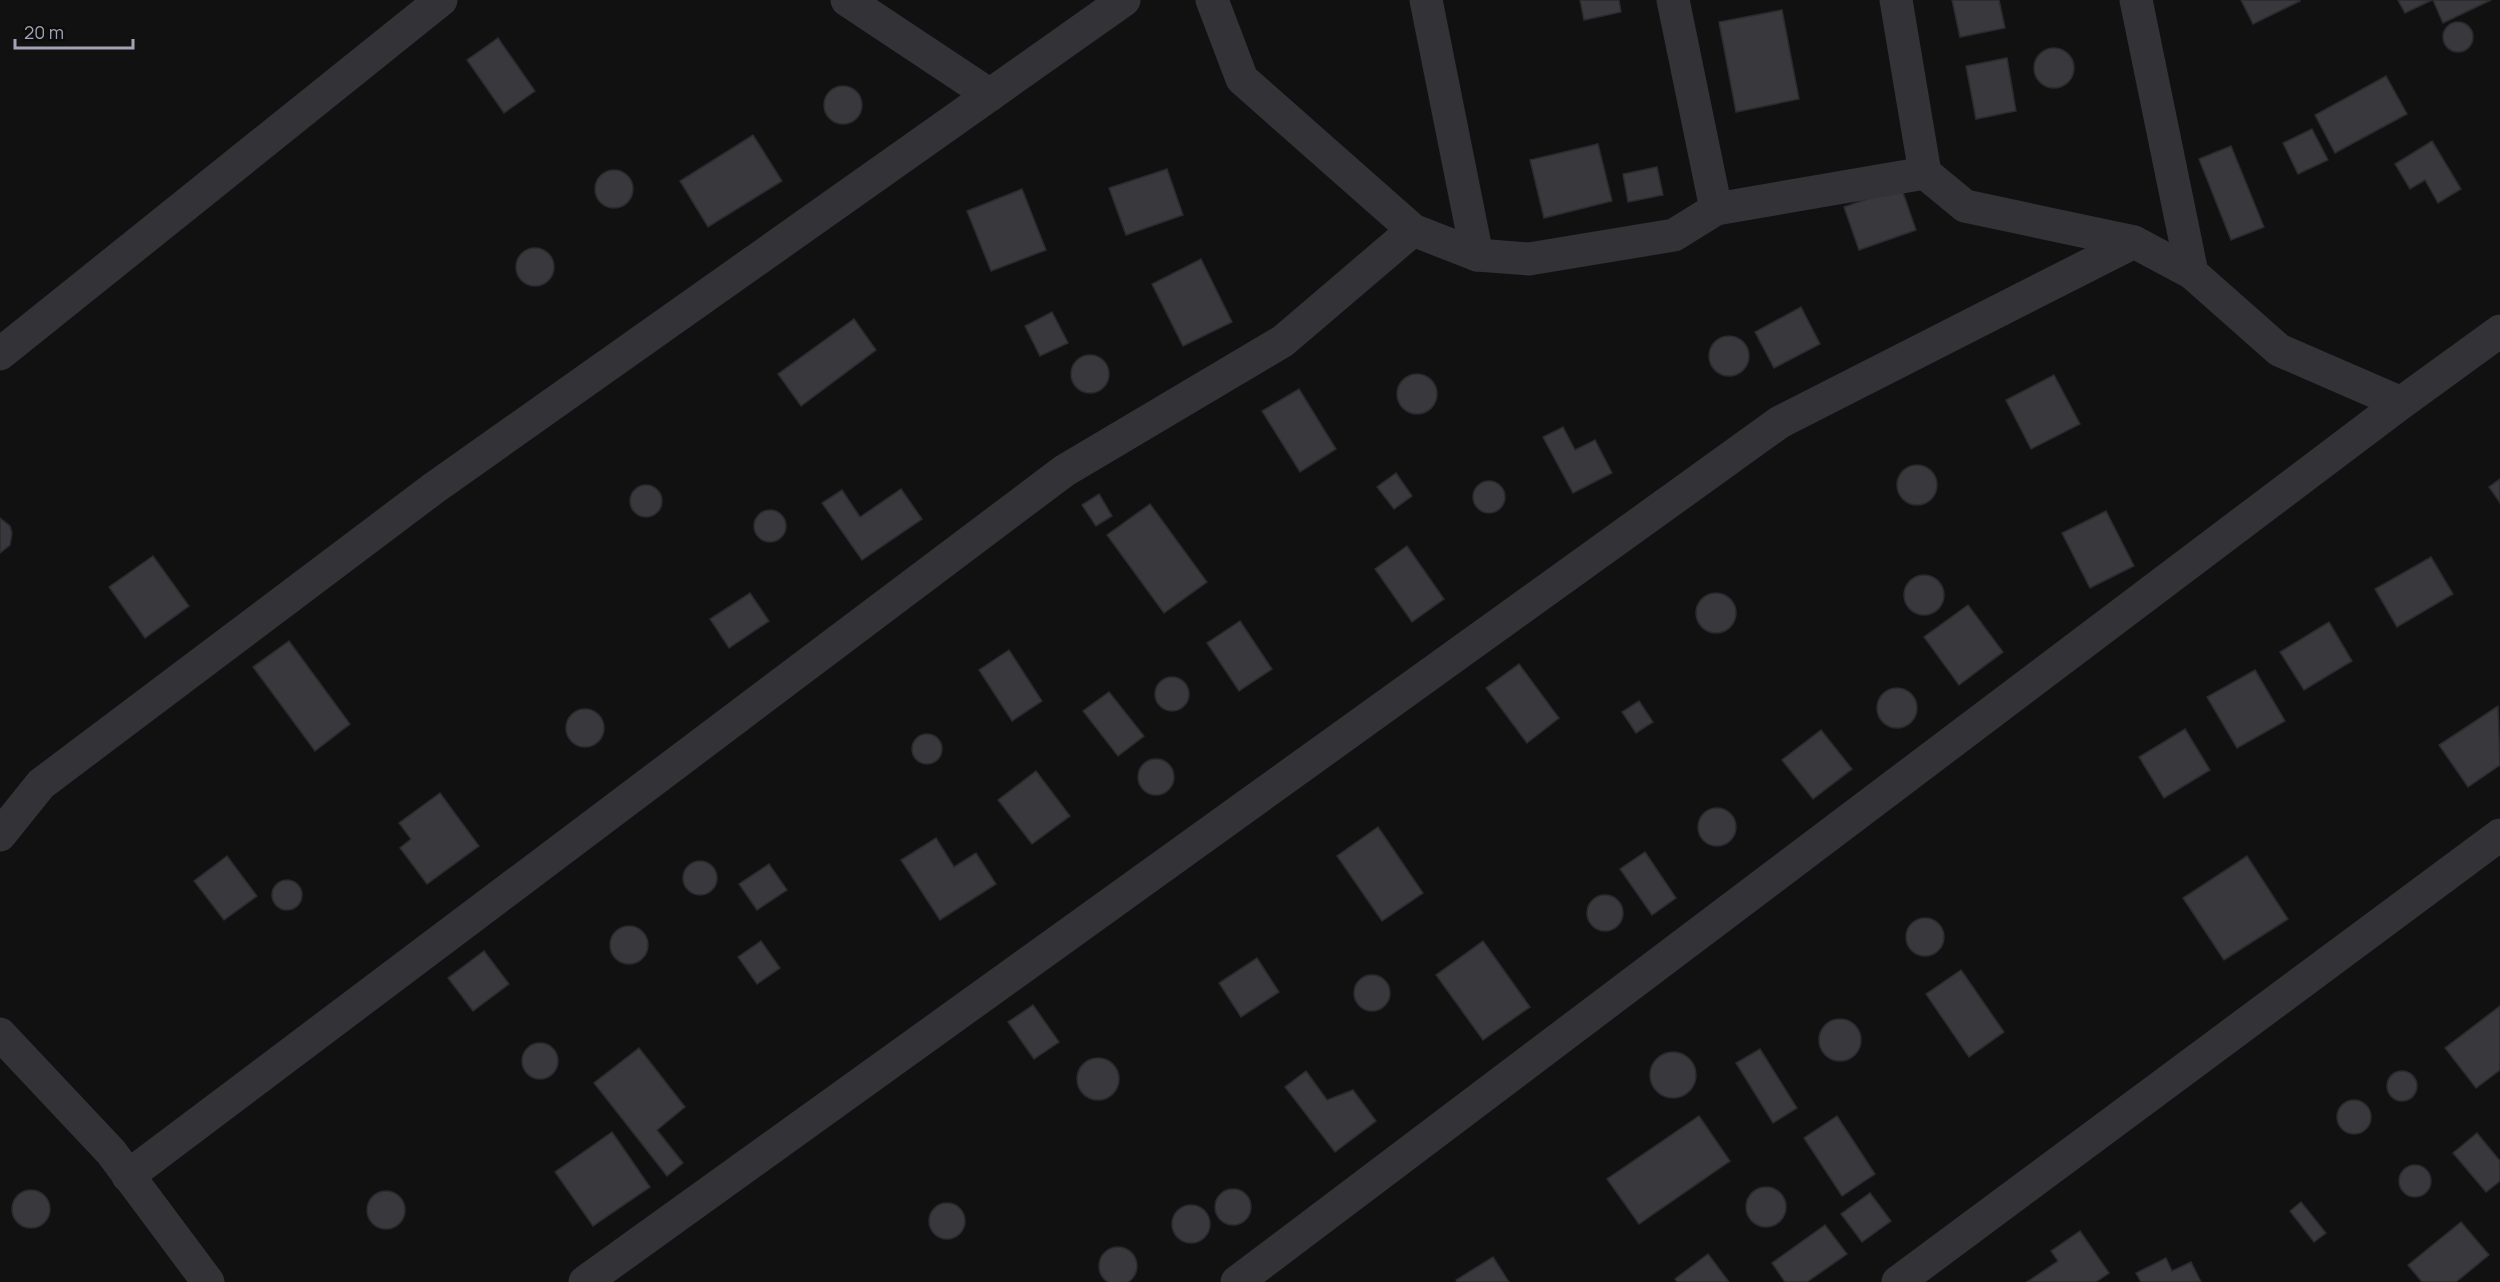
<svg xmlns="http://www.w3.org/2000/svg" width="2500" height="1282" font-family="Manrope,sans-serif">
<rect width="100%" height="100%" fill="#111112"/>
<!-- building -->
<g fill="#38383d" stroke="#2b2b2e" stroke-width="1.5">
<path d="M 1580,0 L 1619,0 L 1621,12 L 1584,20 Z"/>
<path d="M 1952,0 L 1999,0 L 2005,28 L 1960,37 Z"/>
<path d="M 2241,0 L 2300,0 L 2300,1 L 2253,24 Z"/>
<path d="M 2398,0 L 2432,0 L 2405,13 Z"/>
<path d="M 2433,0 L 2491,0 L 2443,23 Z"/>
<path d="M 1782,10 L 1799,99 L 1736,112 L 1719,22 Z"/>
<circle cx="2458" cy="37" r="15"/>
<path d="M 498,38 L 535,91 L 504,113 L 467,60 Z"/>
<circle cx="2054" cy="68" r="20"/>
<path d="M 2007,58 L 2016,111 L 1976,119 L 1966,66 Z"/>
<path d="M 2386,76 L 2407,114 L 2335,153 L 2315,115 Z"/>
<circle cx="843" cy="105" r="19"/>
<path d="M 2312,129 L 2328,160 L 2298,174 L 2283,143 Z"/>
<path d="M 753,135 L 782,181 L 708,227 L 680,181 Z"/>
<path d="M 2432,141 L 2461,189 L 2438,203 L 2425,180 L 2410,189 L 2395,164 Z"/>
<path d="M 1598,144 L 1612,201 L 1544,218 L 1530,160 Z"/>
<path d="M 2231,146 L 2264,227 L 2231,240 L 2199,159 Z"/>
<path d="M 1657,167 L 1663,195 L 1628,202 L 1623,174 Z"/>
<path d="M 1167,169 L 1183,215 L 1126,235 L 1109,188 Z"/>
<circle cx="614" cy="189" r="19"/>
<path d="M 1901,187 L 1916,230 L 1859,250 L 1844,207 Z"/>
<path d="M 1022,189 L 1046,250 L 991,271 L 967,211 Z"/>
<circle cx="535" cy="267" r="19"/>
<path d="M 1201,259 L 1232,322 L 1183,346 L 1152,284 Z"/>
<path d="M 1801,307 L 1820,344 L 1774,368 L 1755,332 Z"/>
<path d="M 1052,312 L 1068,343 L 1040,356 L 1025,326 Z"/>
<path d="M 854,319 L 876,350 L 801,406 L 778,374 Z"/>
<circle cx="1729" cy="356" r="20"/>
<circle cx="1090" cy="374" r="19"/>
<circle cx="1417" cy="394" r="20"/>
<path d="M 2054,375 L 2080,424 L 2031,449 L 2006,400 Z"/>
<path d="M 1299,389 L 1336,449 L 1300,472 L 1262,411 Z"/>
<path d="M 1563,427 L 1575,450 L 1595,440 L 1612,473 L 1573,493 L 1543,437 Z"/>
<circle cx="1917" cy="485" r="20"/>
<path d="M 1396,473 L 1412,496 L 1394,509 L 1377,487 Z"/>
<path d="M 2500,479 L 2500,503 L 2489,487 Z"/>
<circle cx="1489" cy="497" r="16"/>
<circle cx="646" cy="501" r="16"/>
<path d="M 901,489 L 922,519 L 862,560 L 822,503 L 842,490 L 860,517 Z"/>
<path d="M 1099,494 L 1112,516 L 1096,526 L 1082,505 Z"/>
<path d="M 1150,504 L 1207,582 L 1164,613 L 1107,535 Z"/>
<circle cx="770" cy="526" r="16"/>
<path d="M 2106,511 L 2134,566 L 2090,588 L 2062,533 Z"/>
<path d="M 0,518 L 10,526 L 12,533 L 10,545 L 0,553 Z"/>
<path d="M 1407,546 L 1444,599 L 1412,622 L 1375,569 Z"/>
<path d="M 153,556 L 189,606 L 145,638 L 109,587 Z"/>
<path d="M 2431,557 L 2453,594 L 2397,627 L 2375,589 Z"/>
<circle cx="1924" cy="595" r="20"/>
<path d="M 750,593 L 769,621 L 729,648 L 710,619 Z"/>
<circle cx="1716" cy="613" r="20"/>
<path d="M 1968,605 L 2003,652 L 1959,685 L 1924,637 Z"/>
<path d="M 1240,621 L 1272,669 L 1239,691 L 1207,643 Z"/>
<path d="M 2329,622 L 2352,661 L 2304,690 L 2280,652 Z"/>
<path d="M 289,641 L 350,724 L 315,751 L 253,667 Z"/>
<path d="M 1009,650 L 1042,701 L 1012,721 L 979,670 Z"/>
<path d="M 1519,664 L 1559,718 L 1527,743 L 1486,688 Z"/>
<path d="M 2255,670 L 2285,721 L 2237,748 L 2207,697 Z"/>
<circle cx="1172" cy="694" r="17"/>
<circle cx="1897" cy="708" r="20"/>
<path d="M 1109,692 L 1144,736 L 1118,756 L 1083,711 Z"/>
<path d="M 1639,701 L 1653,722 L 1636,733 L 1622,712 Z"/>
<path d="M 2498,706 L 2500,765 L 2468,787 L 2439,745 Z"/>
<circle cx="585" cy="728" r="19"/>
<path d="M 2185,729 L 2210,770 L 2164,798 L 2139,757 Z"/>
<path d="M 1821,730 L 1852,769 L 1813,799 L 1782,760 Z"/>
<circle cx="927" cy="749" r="15"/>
<circle cx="1156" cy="777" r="18"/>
<path d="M 1036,771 L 1070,816 L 1032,844 L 998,800 Z"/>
<path d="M 440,793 L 479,846 L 427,884 L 400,848 L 411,839 L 399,823 Z"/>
<circle cx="1717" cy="827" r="19"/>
<path d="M 1378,827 L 1423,893 L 1382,921 L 1337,856 Z"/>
<path d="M 936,838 L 954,867 L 976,853 L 996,884 L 940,920 L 901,860 Z"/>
<path d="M 1645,852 L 1676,898 L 1652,915 L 1620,869 Z"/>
<path d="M 227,856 L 257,896 L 224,920 L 194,881 Z"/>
<path d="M 2247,856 L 2288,919 L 2224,960 L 2183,898 Z"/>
<circle cx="700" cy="878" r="17"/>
<path d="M 769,864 L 787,890 L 757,910 L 739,884 Z"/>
<circle cx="287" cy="895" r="15"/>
<circle cx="1605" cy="913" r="18"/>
<circle cx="1925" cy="937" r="19"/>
<circle cx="629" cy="945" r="19"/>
<path d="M 761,941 L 780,968 L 757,984 L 738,957 Z"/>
<path d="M 1483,941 L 1530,1007 L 1483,1040 L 1436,975 Z"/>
<path d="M 484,951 L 509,984 L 473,1011 L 448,978 Z"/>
<path d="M 1257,958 L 1279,992 L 1241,1017 L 1219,983 Z"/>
<path d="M 1961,970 L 2004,1032 L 1969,1057 L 1926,994 Z"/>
<circle cx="1372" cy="993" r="18"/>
<path d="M 1033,1005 L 1059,1042 L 1034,1059 L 1008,1022 Z"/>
<path d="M 2500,1006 L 2500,1070 L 2476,1088 L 2445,1048 Z"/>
<circle cx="1840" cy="1040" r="21"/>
<circle cx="540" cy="1061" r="18"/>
<path d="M 639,1048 L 685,1107 L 657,1130 L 683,1163 L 667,1176 L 594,1083 Z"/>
<path d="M 1760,1049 L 1797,1108 L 1773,1123 L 1736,1063 Z"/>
<circle cx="1673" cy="1075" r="23"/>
<circle cx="1098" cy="1079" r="21"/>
<path d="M 1306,1071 L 1327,1100 L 1353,1090 L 1376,1121 L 1335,1152 L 1285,1087 Z"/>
<circle cx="2402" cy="1086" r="15"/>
<circle cx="2354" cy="1117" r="17"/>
<path d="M 1699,1116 L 1730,1161 L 1639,1224 L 1607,1179 Z"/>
<path d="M 1837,1116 L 1875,1174 L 1842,1196 L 1804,1138 Z"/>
<path d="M 612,1132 L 650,1187 L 593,1226 L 555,1172 Z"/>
<path d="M 2477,1133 L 2500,1161 L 2500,1181 L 2486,1192 L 2453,1153 Z"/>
<circle cx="2415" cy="1181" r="16"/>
<circle cx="1766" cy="1207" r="20"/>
<circle cx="1233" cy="1207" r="18"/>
<circle cx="31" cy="1209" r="19"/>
<circle cx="386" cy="1210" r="19"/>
<path d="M 1870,1193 L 1891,1221 L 1862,1242 L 1841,1214 Z"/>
<path d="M 2301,1202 L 2326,1233 L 2314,1242 L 2290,1211 Z"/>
<circle cx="947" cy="1221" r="18"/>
<circle cx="1191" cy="1224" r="19"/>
<path d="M 2461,1222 L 2489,1255 L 2456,1282 L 2422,1282 L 2408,1265 Z"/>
<path d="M 1825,1225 L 1847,1254 L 1807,1282 L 1785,1282 L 1772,1263 Z"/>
<path d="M 2080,1231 L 2109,1273 L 2096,1282 L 2027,1282 L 2058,1261 L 2051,1251 Z"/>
<circle cx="1118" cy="1266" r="19"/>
<path d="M 1708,1254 L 1729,1282 L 1677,1282 L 1675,1279 Z"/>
<path d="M 1493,1257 L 1509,1282 L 1457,1282 L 1456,1280 Z"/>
<path d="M 2166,1258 L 2172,1271 L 2191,1262 L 2201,1282 L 2141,1282 L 2136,1273 Z"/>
</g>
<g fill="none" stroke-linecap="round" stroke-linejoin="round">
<!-- minor -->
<g stroke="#323237" stroke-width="33">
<path d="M 847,0 L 990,95"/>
<path d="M 1212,0 L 1242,79 L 1413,230 L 1477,255 L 1529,259 L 1674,235 L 1716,209 L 1925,173"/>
<path d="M 1426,0 L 1477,255"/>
<path d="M 1673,0 L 1716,209"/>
<path d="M 1896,0 L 1925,173 L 1965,206 L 2134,242"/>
<path d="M 2136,0 L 2192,273 L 2279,350 L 2401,403"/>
<path d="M 0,354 L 441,0"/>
<path d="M 0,835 L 41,784 L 434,488 L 1124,0"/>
<path d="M 0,1034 L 111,1152 L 208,1282"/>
<path d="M 128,1176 L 1064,471 L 1283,341 L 1413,230"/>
<path d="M 585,1282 L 1780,422 L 2134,242 L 2192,273"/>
<path d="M 1237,1282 L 2401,403 L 2500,331"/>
<path d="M 1898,1282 L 2500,835"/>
</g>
</g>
<!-- scale -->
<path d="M15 39v9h118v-9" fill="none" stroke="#a2a3b3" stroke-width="3"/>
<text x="24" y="39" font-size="18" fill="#a2a3b3" stroke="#0c0c0d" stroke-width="4.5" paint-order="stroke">20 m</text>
</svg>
